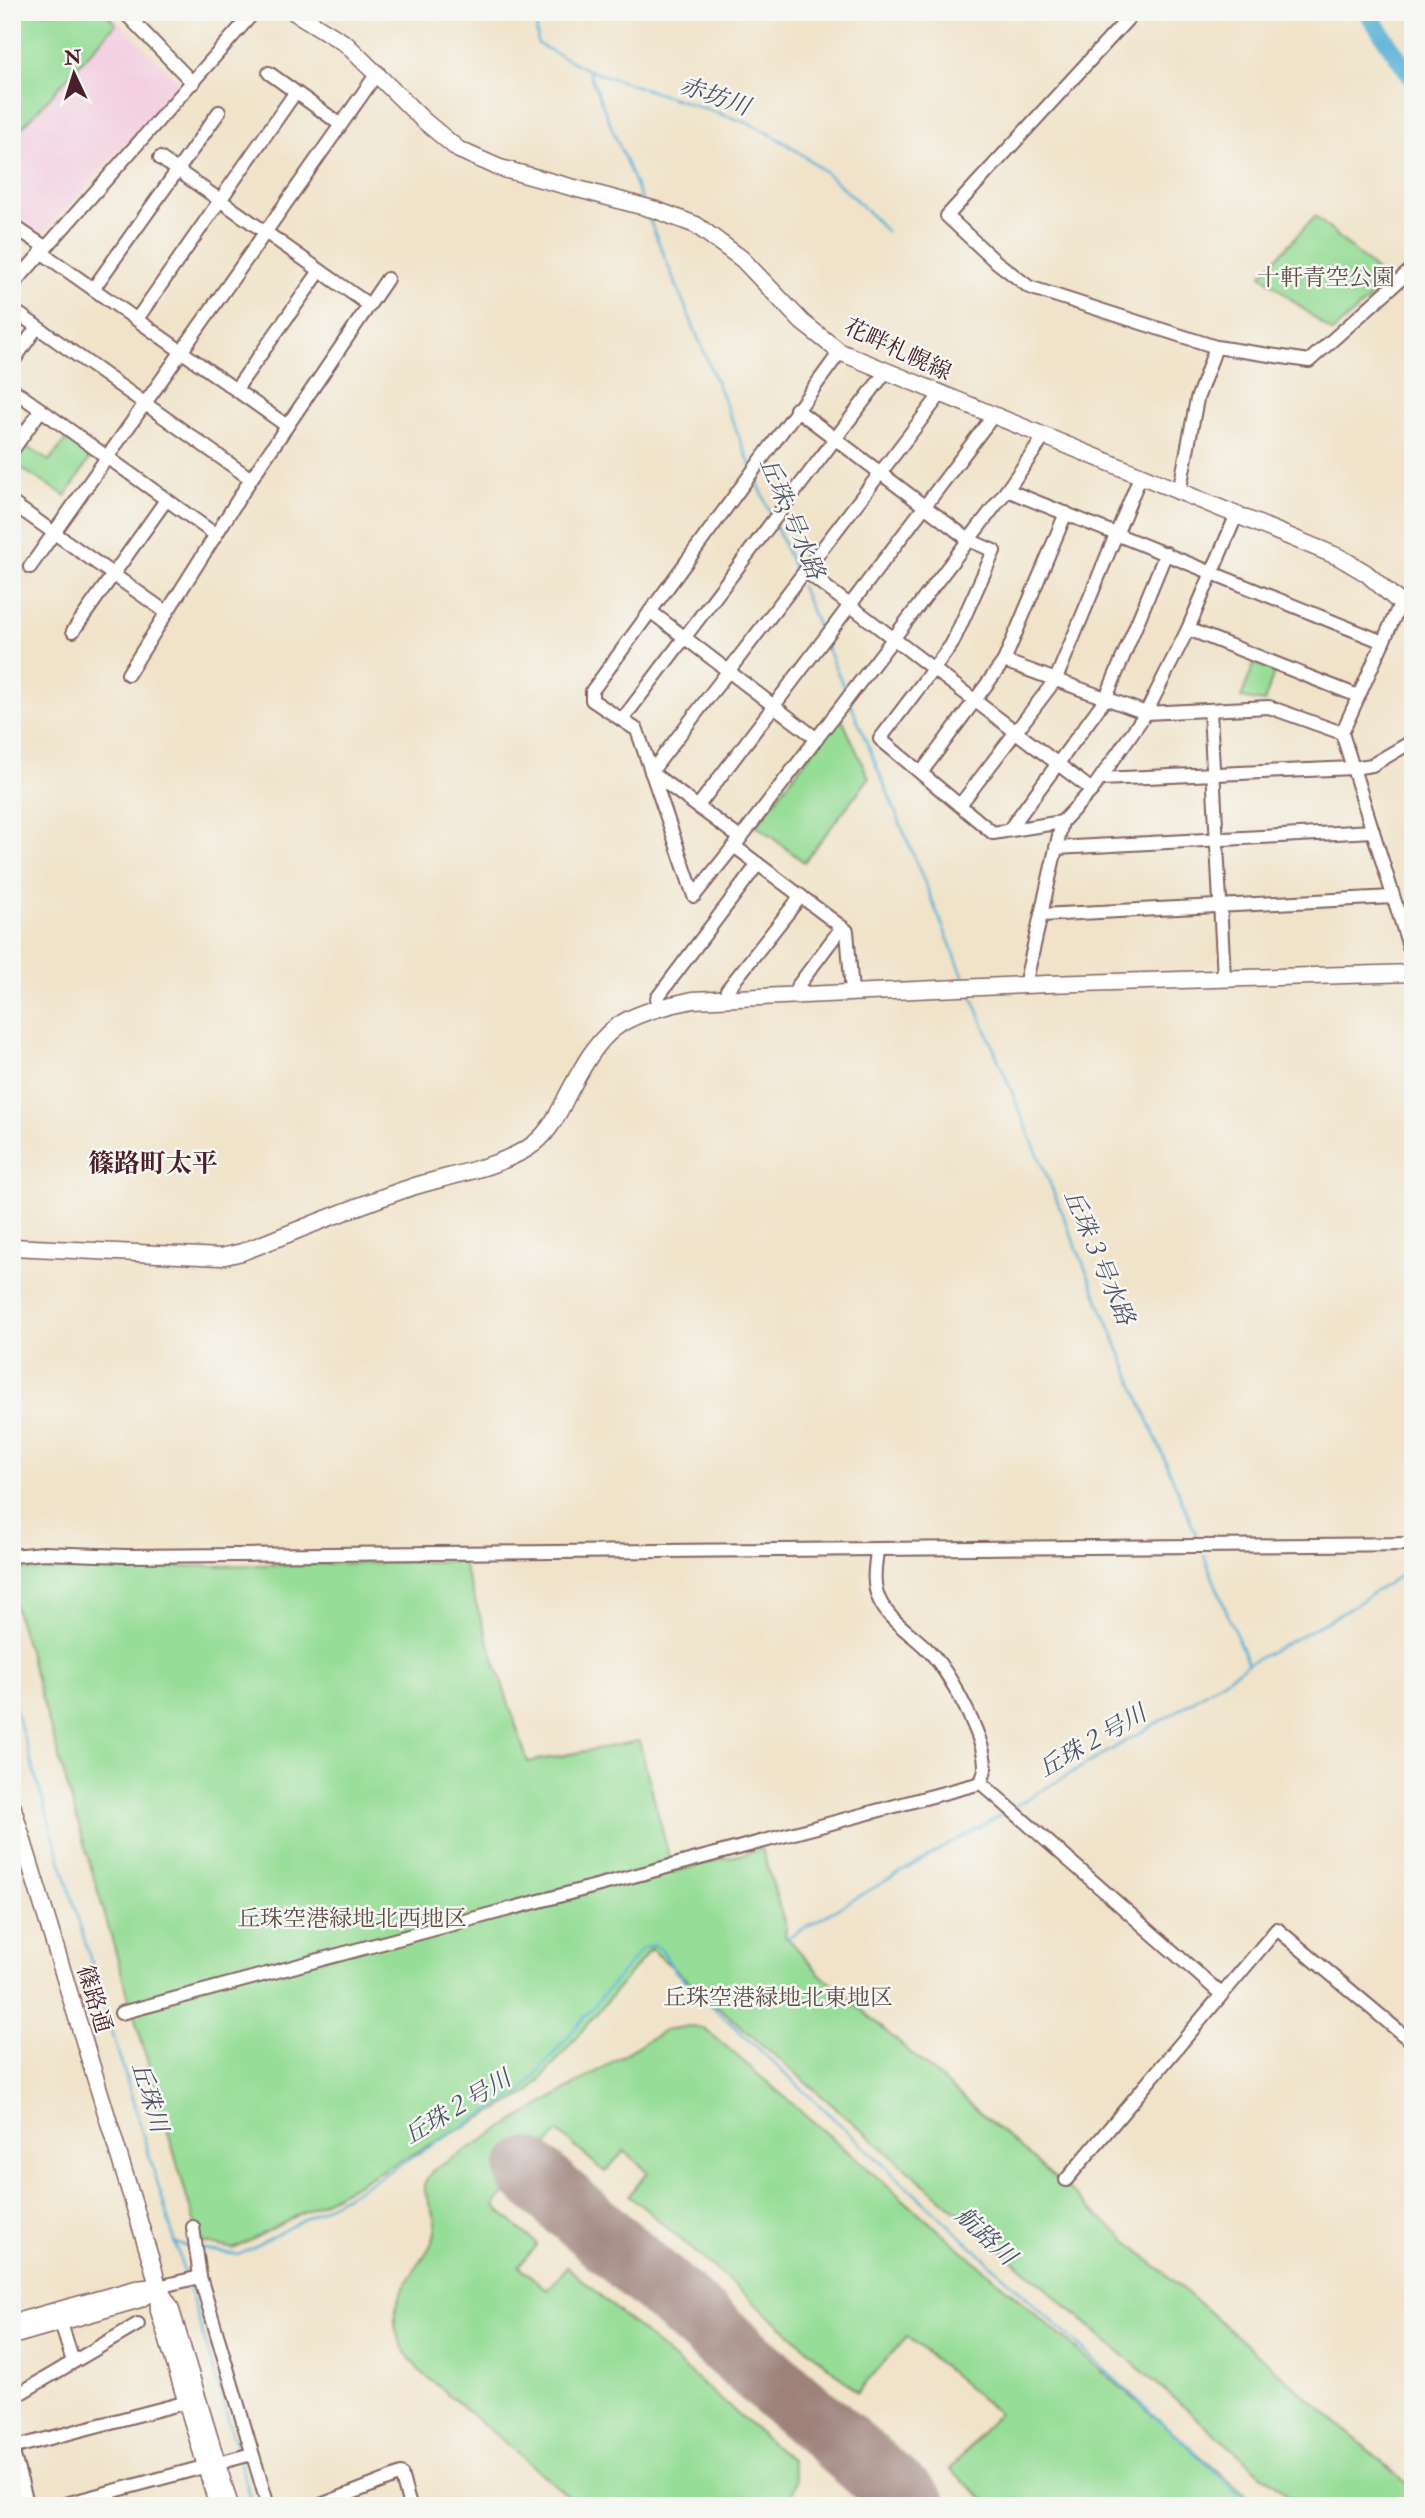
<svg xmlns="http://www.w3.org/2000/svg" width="1425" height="2518" font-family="'IM FELL Double Pica','Noto Serif JP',serif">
<rect width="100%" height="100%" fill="#f6f6f2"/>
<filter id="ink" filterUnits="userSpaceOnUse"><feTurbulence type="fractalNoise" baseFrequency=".0143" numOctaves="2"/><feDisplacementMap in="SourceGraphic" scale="14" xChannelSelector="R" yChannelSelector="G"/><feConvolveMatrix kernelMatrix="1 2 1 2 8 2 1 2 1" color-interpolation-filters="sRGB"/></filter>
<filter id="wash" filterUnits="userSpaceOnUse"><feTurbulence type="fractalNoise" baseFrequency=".00686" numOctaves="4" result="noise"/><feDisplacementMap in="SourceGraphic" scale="28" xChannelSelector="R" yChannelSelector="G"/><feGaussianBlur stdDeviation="1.57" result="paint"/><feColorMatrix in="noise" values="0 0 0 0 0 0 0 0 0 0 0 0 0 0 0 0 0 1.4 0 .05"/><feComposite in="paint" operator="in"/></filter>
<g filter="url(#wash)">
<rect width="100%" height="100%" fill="#f0e3c9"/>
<!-- built -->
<path fill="#f3cfe0" d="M 12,12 L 109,12 L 181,84 L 42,235 L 12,214 Z"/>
<!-- green -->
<g fill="#96dd97" stroke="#707e61" stroke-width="2">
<path d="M 12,12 L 105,12 L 116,24 L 18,132 L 12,126 Z"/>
<path d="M 1315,216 L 1389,282 L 1332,332 L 1261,275 Z"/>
<path d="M 67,439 L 92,455 L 66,496 L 12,463 L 12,456 L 21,443 L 49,461 Z"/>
<path d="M 1254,664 L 1275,670 L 1264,702 L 1241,698 Z"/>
<path d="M 840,715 L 869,778 L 804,862 L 756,825 Z"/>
<path d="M 462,1561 L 528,1762 L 639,1741 L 673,1872 L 762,1849 L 786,1928 L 785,1935 L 820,1974 L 1413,2489 L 1413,2506 L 1299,2506 L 651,1949 L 530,2092 L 234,2249 L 200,2242 L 12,1596 L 12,1570 Z"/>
<path d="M 691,2026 L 702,2028 L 715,2037 L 1258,2506 L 993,2506 L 950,2470 L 998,2413 L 907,2336 L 858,2392 L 629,2195 L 648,2172 L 624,2151 L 605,2172 L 558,2132 L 494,2206 L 537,2244 L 519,2266 L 547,2290 L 567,2267 L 792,2461 L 796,2481 L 789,2506 L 580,2506 L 419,2370 C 384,2330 390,2306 418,2265 C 425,2254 433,2245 435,2232 C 438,2217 425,2201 424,2185 L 432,2171 L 665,2030 Z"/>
</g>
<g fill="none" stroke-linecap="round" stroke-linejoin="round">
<!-- stream -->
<g stroke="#59b1d6" stroke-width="2.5">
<path d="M 535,12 L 538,44 L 588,70 L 751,124 C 805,150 845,187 886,231"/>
<path d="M 588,70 L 642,201"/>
<path d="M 647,214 L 751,466"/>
<path d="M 755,476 L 771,515"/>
<path d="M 775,524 L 797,576"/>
<path d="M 801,586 L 821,634"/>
<path d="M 825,644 L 846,692"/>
<path d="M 850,702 L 965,980"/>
<path d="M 971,994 L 1197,1537"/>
<path d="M 1204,1556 L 1248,1664"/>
<path d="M 12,1698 L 185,2275"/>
<path d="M 1015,1806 L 1179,1710 L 1248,1664 L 1344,1612 L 1413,1567"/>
<path d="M 785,1939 L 1007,1811"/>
<path d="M 177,2244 L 191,2247"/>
<path d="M 201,2249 L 239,2255 L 378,2178 L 522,2091 L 642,1949 L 654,1945 L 662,1950 L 674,1970 L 697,1992 L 1252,2506"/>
<path d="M 188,2285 L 238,2453"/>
<path d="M 240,2463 L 253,2506"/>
</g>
<!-- river -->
<path stroke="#59b1d6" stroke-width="18" d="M 1367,12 L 1413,79"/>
<!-- taxiway -->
<path stroke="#9d817a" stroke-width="26" d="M 855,2454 L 871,2483 L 874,2506"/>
<!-- runway -->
<path stroke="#9d817a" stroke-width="66" d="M 528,2171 L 914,2506"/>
</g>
</g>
<g filter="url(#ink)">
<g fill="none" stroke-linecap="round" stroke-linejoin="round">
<defs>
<g id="street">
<path d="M 124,12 L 193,83"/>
<path d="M 1134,12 L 947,216 L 994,260 L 1029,287 L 1216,347"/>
<path d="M 269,73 L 340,124"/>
<path d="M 160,158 L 369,305"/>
<path d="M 12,225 L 45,247"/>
<path d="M 41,252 L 287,426"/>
<path d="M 12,286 L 254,12"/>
<path d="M 93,289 L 219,112"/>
<path d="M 12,309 L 251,479"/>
<path d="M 137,319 L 295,93"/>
<path d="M 840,352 L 592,691 L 592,700 L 637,730 L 694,896 L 734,846 L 847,931 L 852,992"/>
<path d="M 12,363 L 37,327"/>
<path d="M 12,389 L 216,535"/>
<path d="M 236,389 L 320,271"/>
<path d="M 796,409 L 969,540 L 994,551 L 952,644 L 880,739 L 993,833 L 1062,822"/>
<path d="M 12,451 L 41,410"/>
<path d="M 1007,490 L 1383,642"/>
<path d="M 1179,493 L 1197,399 L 1216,347 L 1309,361 L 1413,268"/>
<path d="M 12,503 L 166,612"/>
<path d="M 30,567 L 378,72"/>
<path d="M 805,571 L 1092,790"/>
<path d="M 1401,602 L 1342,733 L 1413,959"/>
<path d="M 650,611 L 817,739"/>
<path d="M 1188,629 L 1358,696"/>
<path d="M 73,631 L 166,500"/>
<path d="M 1004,661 L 1146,713 L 1269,707 L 1342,733"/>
<path d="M 128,674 L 251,479 L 387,279"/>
<path d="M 1210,711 L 1224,978"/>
<path d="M 622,720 L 885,373"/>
<path d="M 921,773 L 1004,661 L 1066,513"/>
<path d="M 1100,779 L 1353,768 L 1372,765 L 1413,741"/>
<path d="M 960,805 L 1056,679 L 1140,477"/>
<path d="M 698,806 L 993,416"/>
<path d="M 1009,830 L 1106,698 L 1166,553"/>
<path d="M 740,838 L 651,772 L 940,395"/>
<path d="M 736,844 L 1007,490 L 1044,437"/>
<path d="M 1056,848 L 1373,831"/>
<path d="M 1041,915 L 1393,897"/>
<path d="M 1025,985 L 1062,822 L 1092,790 L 1146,713 L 1188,629 L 1236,516"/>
<path d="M 798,995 L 797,987 L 842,927"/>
<path d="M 727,998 L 727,990 L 801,896"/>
<path d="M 659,1007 L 657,998 L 758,864"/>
<path d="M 877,1551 C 875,1568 872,1583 879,1599 C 888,1620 911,1633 927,1649 C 948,1669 986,1739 985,1768 C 985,1773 982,1779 981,1783"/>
<path d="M 12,1556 L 44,1553 L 125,1556 L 1413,1544"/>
<path d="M 12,1862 L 28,1858"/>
<path d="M 121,2013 L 981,1783 L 1220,1993"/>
<path d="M 1066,2180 L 1277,1929 L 1413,2043"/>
<path d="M 193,2227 L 200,2277"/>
<path d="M 158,2287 L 200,2277 L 268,2506"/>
<path d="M 58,2313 L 73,2362"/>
<path d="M 12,2398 L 138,2324"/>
<path d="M 12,2448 L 195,2400"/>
<path d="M 12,2449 L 28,2506"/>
<path d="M 58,2506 L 252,2454"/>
<path d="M 318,2506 L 401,2474 L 410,2506"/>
</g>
<g id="secondary">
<path d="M 294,12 L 346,44 L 423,120 L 459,150 L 500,168 L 656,210 L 696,225 L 742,259 L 802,322 L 840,352 L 1339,557 L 1366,573 L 1413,614"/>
<path d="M 12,1247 L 221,1257 L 242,1252 C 299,1230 355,1206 412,1187 C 450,1175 493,1169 528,1148 C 546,1137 557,1117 566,1098 C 603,1027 614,1017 693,1000 L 1047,984 L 1413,973"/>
<path d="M 12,1805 L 153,2267 L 158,2287 L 159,2311 L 218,2506"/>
<path d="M 159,2289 L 170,2307 L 230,2506"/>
<path d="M 12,2323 L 136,2289 L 156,2287"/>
<path d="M 12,2336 L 140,2299 L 158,2287"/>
</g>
</defs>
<!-- street casing -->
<use href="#street" stroke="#846462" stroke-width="16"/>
<!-- secondary casing -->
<use href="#secondary" stroke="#846462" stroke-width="19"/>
<!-- street -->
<use href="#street" stroke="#fff" stroke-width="12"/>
<!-- secondary -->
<use href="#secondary" stroke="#fff" stroke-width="16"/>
</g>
</g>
<g text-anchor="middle" stroke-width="5" stroke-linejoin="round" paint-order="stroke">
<!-- park labels -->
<g font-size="23" fill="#5d4e46" stroke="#f6f6f2">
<text x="1326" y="285">十軒青空公園</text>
<text x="352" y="1926">丘珠空港緑地北西地区</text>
<text x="778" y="2005">丘珠空港緑地北東地区</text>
</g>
<!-- street labels -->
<g font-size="23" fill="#4a1f2b" stroke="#f6f6f2">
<text transform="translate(898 349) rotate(25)" y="8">花畔札幌線</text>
<text transform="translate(95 1999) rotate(73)" y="8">篠路通</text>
</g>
<!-- water labels -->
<g font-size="24" font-style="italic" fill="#4f5267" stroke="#f6f6f2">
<text transform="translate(715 96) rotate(19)" y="8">赤坊川</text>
<text transform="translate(792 518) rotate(67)" y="8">丘珠3号水路</text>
<text transform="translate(1099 1257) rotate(67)" y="8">丘珠３号水路</text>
<text transform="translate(1092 1741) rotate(-30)" y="8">丘珠２号川</text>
<text transform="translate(150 2097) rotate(73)" y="8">丘珠川</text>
<text transform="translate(457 2107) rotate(-31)" y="8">丘珠２号川</text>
<text transform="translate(986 2236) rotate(43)" y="8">航路川</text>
</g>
<!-- quarter labels -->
<g font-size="26" font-weight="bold" fill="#4a1f2b" stroke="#f6f6f2">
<text x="153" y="1172">篠路町太平</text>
</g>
</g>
<!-- margin -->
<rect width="1425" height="2518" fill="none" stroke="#f6f6f2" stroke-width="42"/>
<!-- north arrow -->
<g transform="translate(74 74) rotate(356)" stroke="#f6f6f2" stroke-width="5" paint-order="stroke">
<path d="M0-5L12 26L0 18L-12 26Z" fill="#4a1f2b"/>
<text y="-10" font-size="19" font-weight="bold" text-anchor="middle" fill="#4a1f2b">N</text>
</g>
</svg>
